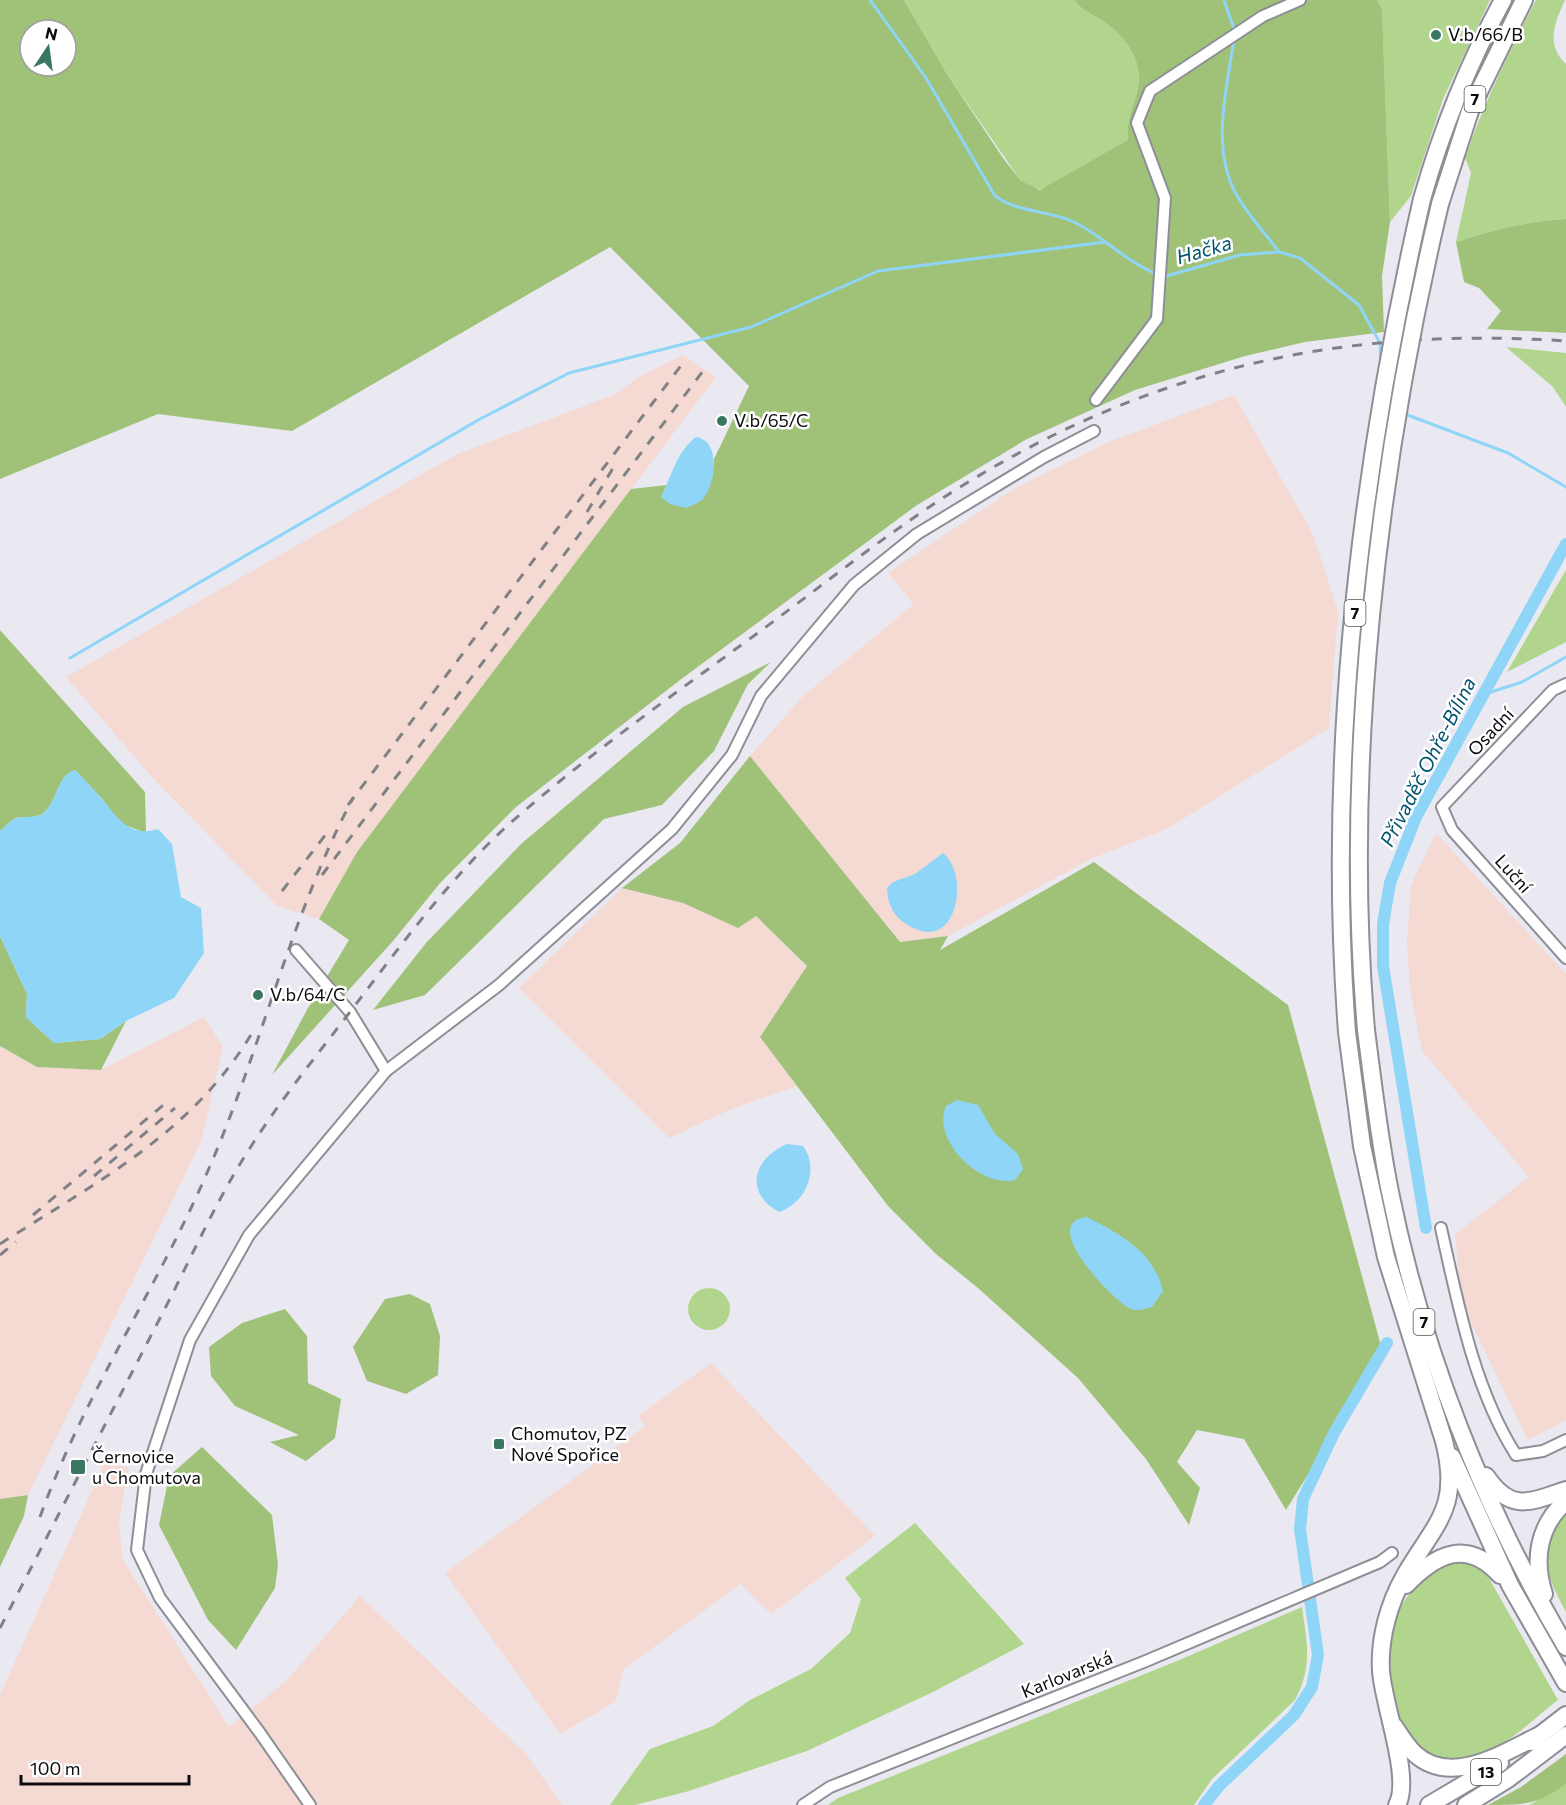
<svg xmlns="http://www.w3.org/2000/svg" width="1566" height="1805" font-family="Commissioner,sans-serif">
<rect width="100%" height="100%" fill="#eae9f2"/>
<!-- industrial -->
<g fill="#f4dad3">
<path d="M 683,355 L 716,377 L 357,852 L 319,919 L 277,906 L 150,775 L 66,677 L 457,454 L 616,394 L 637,378 Z"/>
<path d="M 1234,395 L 1314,536 L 1338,612 L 1329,728 L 1167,829 L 1091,859 L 948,936 L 900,942 L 750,756 L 802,697 L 914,604 L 888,573 L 1015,488 L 1109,442 Z"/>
<path d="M 1436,833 L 1566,974 L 1566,1420 L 1528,1440 L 1462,1304 L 1455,1234 L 1529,1177 L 1422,1051 L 1410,990 L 1407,941 L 1411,885 Z"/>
<path d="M 622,888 L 683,903 L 738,928 L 756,916 L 807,967 L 760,1037 L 797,1086 L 734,1108 L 669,1138 L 519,988 Z"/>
<path d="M 204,1017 L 223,1047 L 201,1142 L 28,1495 L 0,1499 L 0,1046 L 37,1067 L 101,1070 Z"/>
<path d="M 711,1363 L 875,1536 L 771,1614 L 741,1584 L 624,1669 L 615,1702 L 560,1734 L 445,1573 L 645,1426 L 638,1416 Z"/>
<path d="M 104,1464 L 129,1467 L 119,1521 L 122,1558 L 229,1727 L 286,1681 L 360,1596 L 527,1755 L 562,1805 L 0,1805 L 0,1695 Z"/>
</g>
<!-- green -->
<g fill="#b2d58d">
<path d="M 904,0 L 1074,0 C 1082,11 1093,14 1104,22 C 1123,34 1140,57 1139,80 C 1137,101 1125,119 1128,140 L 1045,190 L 1031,187 L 1021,181 L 947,74 Z"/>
<path d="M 1377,0 L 1490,0 L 1443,99 L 1411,196 L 1390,222 L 1382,9 Z"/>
<path d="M 1536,0 L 1565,0 C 1555,22 1545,45 1566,64 L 1566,219 C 1528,221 1492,230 1456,242 L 1471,173 L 1465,158 C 1484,103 1509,52 1536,0 Z"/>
<path d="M 1506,347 L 1566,353 L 1566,407 L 1553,387 Z"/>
<path d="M 1566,570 L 1566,642 L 1507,672 Z"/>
<circle cx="709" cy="1309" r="21"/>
<path d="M 1566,1513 L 1566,1612 C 1545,1574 1535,1550 1566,1513 Z"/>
<path d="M 915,1523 L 1024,1644 L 933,1692 L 807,1751 L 689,1791 L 635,1805 L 610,1805 L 650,1749 L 713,1726 L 750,1700 L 811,1669 L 850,1633 L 861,1599 L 845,1578 Z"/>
<path d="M 1453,1561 L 1475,1564 L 1486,1573 L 1558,1700 C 1534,1718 1509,1745 1480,1755 C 1394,1786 1370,1660 1402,1605 C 1413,1585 1432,1570 1453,1561 Z"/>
<path d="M 1302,1607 C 1307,1643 1313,1666 1295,1700 L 1212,1779 L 1194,1805 L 828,1805 L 838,1798 L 1177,1661 Z"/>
<path d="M 1566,1784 L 1566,1805 L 1529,1805 Z"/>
</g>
<!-- forest -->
<g fill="#9fc278" fill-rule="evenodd">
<path d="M 0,0 L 904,0 L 947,74 L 1003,158 L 1021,181 L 1040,190 L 1128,140 C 1125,119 1137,101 1139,80 C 1140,57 1123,34 1104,22 C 1093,14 1082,11 1074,0 L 1377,0 L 1382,9 L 1390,222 L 1382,276 L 1384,332 L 1305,342 L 1245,356 L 1135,390 L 1027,439 L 917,505 L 680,680 L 516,807 L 441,882 L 393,941 L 272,1075 L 308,1008 L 349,940 L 319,919 L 357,852 L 631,489 L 667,485 L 661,497 L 712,479 L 714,459 L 749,386 L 610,247 L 292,431 L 158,414 L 0,479 ZM 30,30 L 66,30 L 66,66 L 30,66 Z"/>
<path d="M 1566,219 L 1566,333 L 1487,329 L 1501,311 L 1479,288 L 1464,282 L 1456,242 C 1492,230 1528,221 1566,219 Z"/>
<path d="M 0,630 L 145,792 L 146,833 L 119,823 L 103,800 L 75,770 C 56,776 58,803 42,814 C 35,819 22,815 14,819 C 9,822 4,828 0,831 Z"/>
<path d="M 771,662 L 748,684 L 714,751 L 662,805 L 604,819 L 425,995 L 373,1010 L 426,943 L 521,844 L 683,707 Z"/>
<path d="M 750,756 L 900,942 L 948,936 L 940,950 L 1094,862 L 1288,1005 L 1383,1353 L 1286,1510 L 1244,1439 L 1197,1430 L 1177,1462 L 1200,1488 L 1189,1525 L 1146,1459 L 1078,1378 L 978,1288 L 936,1254 L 888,1206 L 760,1037 L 807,966 L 756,916 L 738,928 L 683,903 L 622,888 L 680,843 Z"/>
<path d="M 0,936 L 27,994 L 26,1017 L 54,1043 L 100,1039 L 126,1021 L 101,1070 L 37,1067 L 0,1046 Z"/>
<path d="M 410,1294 L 430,1304 L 440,1336 L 438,1375 L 406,1394 L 367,1381 L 353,1347 L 385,1299 Z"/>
<path d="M 285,1309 L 307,1336 L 308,1383 L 341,1399 L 335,1438 L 306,1461 L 270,1442 L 299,1435 L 235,1406 L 211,1376 L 209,1347 L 242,1323 Z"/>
<path d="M 202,1447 L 272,1515 L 278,1565 L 275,1588 L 236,1650 L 208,1620 L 159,1525 L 169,1476 Z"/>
<path d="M 28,1495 L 24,1516 L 0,1567 L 0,1499 Z"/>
<path d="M 1566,1754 L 1566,1784 C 1537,1805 1523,1805 1488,1805 L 1521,1787 Z"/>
</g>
<!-- water -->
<g fill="#8fd5f8">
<path d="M 696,437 C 721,440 716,484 703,499 C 699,503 691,506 686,508 L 670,504 L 661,497 C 671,477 677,451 696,437 Z"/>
<path d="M 75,770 C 84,779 93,789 101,798 C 118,817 128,838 158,829 L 172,844 L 181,897 L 201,908 L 204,953 L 174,998 L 126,1021 L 100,1039 L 54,1043 L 26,1017 L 27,994 L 0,936 L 0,831 C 4,828 9,822 14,819 C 23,815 35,819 42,814 C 58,803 56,776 75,770 Z"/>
<path d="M 943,853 C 972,876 956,962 902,921 C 892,914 887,900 887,888 L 893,882 L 915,874 Z"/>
<path d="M 957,1100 L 978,1105 L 995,1134 L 1018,1154 L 1023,1169 L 1015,1180 C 980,1188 931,1140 946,1106 Z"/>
<path d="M 787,1144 L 803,1146 C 820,1169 806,1203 779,1212 C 743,1192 754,1158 787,1144 Z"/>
<path d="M 1087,1217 C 1120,1234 1154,1252 1163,1291 L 1152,1307 C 1145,1309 1136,1312 1129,1308 C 1112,1299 1037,1222 1087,1217 Z"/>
</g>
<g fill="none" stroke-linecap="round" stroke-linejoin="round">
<!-- stream -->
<g stroke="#8fd5f8" stroke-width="3">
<path d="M 870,0 L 926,78 L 995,196 C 1018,213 1048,210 1074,222 C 1103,236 1126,262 1157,274"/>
<path d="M 1224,0 L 1235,32"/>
<path d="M 1234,39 C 1227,89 1211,145 1235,192 C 1246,213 1265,233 1279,252"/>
<path d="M 1163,277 L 1240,255 L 1279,252 L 1300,258 L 1359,305 L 1380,343 L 1381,364"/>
<path d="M 1405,414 L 1508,453 L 1566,487"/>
<path d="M 70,658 L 480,419 L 569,373 L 751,327 L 878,271 L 1105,242"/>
<path d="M 1485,694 L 1522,682 L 1566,657"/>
</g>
<!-- canal -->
<g stroke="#8fd5f8" stroke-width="12">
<path d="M 1426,1228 L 1383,966 L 1383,924 L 1390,883 L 1416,817 L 1566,544"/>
<path d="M 1204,1805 L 1219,1786 L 1294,1715 L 1312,1687 L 1318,1655 L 1300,1529 L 1303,1499 L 1334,1433 L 1387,1343"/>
</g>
<defs>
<g id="minor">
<path d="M 1096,400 L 1157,319 L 1165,198 L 1137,123 L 1150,91 L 1263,16 L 1300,0"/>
<path d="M 1566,684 L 1553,690 L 1442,807 L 1452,830 L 1566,958"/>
<path d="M 296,950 L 350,1012 L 386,1071"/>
<path d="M 1441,1228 C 1458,1304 1474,1389 1516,1455 L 1543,1451 L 1566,1440"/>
<path d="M 310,1805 L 260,1733 L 160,1598 L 137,1550 L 146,1474 L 190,1340 L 249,1235 L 386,1071 L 499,985 L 672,829 L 732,755 L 761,696 L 854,585 L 917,534 L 1044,457 L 1094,431"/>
<path d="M 803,1805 L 830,1787 L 1146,1661 L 1380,1562 L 1392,1553"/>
</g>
<g id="highway">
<path d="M 1422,199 C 1442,129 1468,64 1503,0"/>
<path d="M 1440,204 L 1471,108 L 1524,0"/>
<path d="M 1366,1030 C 1373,1084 1379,1138 1390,1192 C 1422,1351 1483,1507 1566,1647"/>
<path d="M 1347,1032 L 1362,1146 L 1386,1257 L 1444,1441 C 1461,1508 1436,1522 1405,1575 C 1389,1603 1379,1638 1381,1671 C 1383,1704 1412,1779 1397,1805"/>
<path d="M 1452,1457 L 1510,1585 L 1566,1683"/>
<path d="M 1486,1476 C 1511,1513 1530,1502 1566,1490"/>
<path d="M 1406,1585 C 1436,1554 1467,1538 1500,1575"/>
<path d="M 1544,1594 C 1533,1560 1538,1526 1566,1501"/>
<path d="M 1394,1726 C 1400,1735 1406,1745 1414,1753 C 1451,1788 1504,1752 1540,1735"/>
<path d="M 1531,1742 L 1566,1715"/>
<path d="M 1429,1805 L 1500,1763"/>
<path d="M 1466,1805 L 1508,1779 L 1566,1735"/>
</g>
</defs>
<!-- minor casing -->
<use href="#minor" stroke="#8e8e96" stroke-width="14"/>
<!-- highway casing -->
<use href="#highway" stroke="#8e8e96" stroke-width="20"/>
<!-- minor -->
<use href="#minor" stroke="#fff" stroke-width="10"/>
<!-- highway -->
<use href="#highway" stroke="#fff" stroke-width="16"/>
<!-- rail -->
<g stroke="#818086" stroke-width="3" stroke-dasharray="10 10" stroke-linecap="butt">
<path d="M 587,512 L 613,468"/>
<path d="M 348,805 L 686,359"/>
<path d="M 322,875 L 703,371"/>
<path d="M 282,891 L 330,829"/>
<path d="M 94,1176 L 175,1108"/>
<path d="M 33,1215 L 168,1101"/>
<path d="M 0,1244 C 98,1181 195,1132 255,1028"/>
<path d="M 0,1255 L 16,1242"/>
<path d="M 40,1517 C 84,1394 159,1286 210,1166 C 262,1046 291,915 353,798"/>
<path d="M 0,1628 C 53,1525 106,1423 159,1320 C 189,1263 215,1202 250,1148 C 281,1099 318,1054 353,1008 C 405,940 457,868 523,812 C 596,749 677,692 755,635 C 822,586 887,533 957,489 C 1149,369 1341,326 1566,341"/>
</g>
<defs>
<g id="highway-bridge">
<path d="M 1366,1030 C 1343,762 1378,465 1440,204"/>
<path d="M 1347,1032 C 1326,754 1360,470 1422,199"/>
</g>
</defs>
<!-- highway-bridge casing -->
<use href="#highway-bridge" stroke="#8e8e96" stroke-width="20" stroke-linecap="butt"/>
<!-- highway-bridge -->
<use href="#highway-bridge" stroke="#fff" stroke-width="16"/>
</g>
<!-- markers -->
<g fill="#3a7762" stroke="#fff" stroke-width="2">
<circle cx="1436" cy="35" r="6"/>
<circle cx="722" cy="421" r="6"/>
<circle cx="258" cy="995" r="6"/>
<rect x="493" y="1438" width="12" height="12" rx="3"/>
<rect x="70" y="1459" width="16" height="16" rx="3"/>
</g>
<g text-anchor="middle" stroke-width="5" stroke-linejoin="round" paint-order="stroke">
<!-- shield labels -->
<g fill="#fff" stroke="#555456" stroke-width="1.5">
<rect x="1464.5" y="86" width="21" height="26" rx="4.5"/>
<rect x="1344.5" y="600" width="21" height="26" rx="4.5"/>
<rect x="1413.5" y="1309" width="21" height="26" rx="4.5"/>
<rect x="1471" y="1759" width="30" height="26" rx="4.5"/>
</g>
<g font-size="16" font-weight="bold" fill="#0c0b0e">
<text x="1475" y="105">7</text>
<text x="1355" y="619">7</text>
<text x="1424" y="1328">7</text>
<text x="1486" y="1778">13</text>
</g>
<!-- poi labels -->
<g font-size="18" fill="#0c0b0e" stroke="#fff" text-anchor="start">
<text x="1448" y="41">V.b/66/B</text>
<text x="734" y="427">V.b/65/C</text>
<text x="270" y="1001">V.b/64/C</text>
<text x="511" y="1440">Chomutov, PZ<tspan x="511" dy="21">Nové Spořice</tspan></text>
<text x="92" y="1463">Černovice<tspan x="92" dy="21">u Chomutova</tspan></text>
</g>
<!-- street labels -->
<g font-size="18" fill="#0c0b0e" stroke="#fff">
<text transform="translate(1491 732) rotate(-47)" y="6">Osadní</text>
<text transform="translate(1513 874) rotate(48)" y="6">Luční</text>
<text transform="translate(1067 1675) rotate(-22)" y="6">Karlovarská</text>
</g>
<!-- water labels -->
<g font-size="20" font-style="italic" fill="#01536f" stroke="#fff">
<text transform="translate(1204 250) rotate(-16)" y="7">Hačka</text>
<text transform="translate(1428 762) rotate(-63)" y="7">Přivaděč Ohře-Bílina</text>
</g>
</g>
<!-- north arrow -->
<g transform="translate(48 48) rotate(13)"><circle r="28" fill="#ffffff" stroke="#9e9d9f" stroke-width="1.5"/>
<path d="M0-4.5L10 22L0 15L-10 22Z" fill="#3a7762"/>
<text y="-9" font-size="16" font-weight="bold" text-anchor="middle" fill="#0c0b0e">N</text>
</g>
<!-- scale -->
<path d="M21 1775v9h168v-9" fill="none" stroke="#0c0b0e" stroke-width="3"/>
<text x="30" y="1775" font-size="18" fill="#0c0b0e" stroke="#ffffff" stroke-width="4.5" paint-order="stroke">100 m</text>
</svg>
